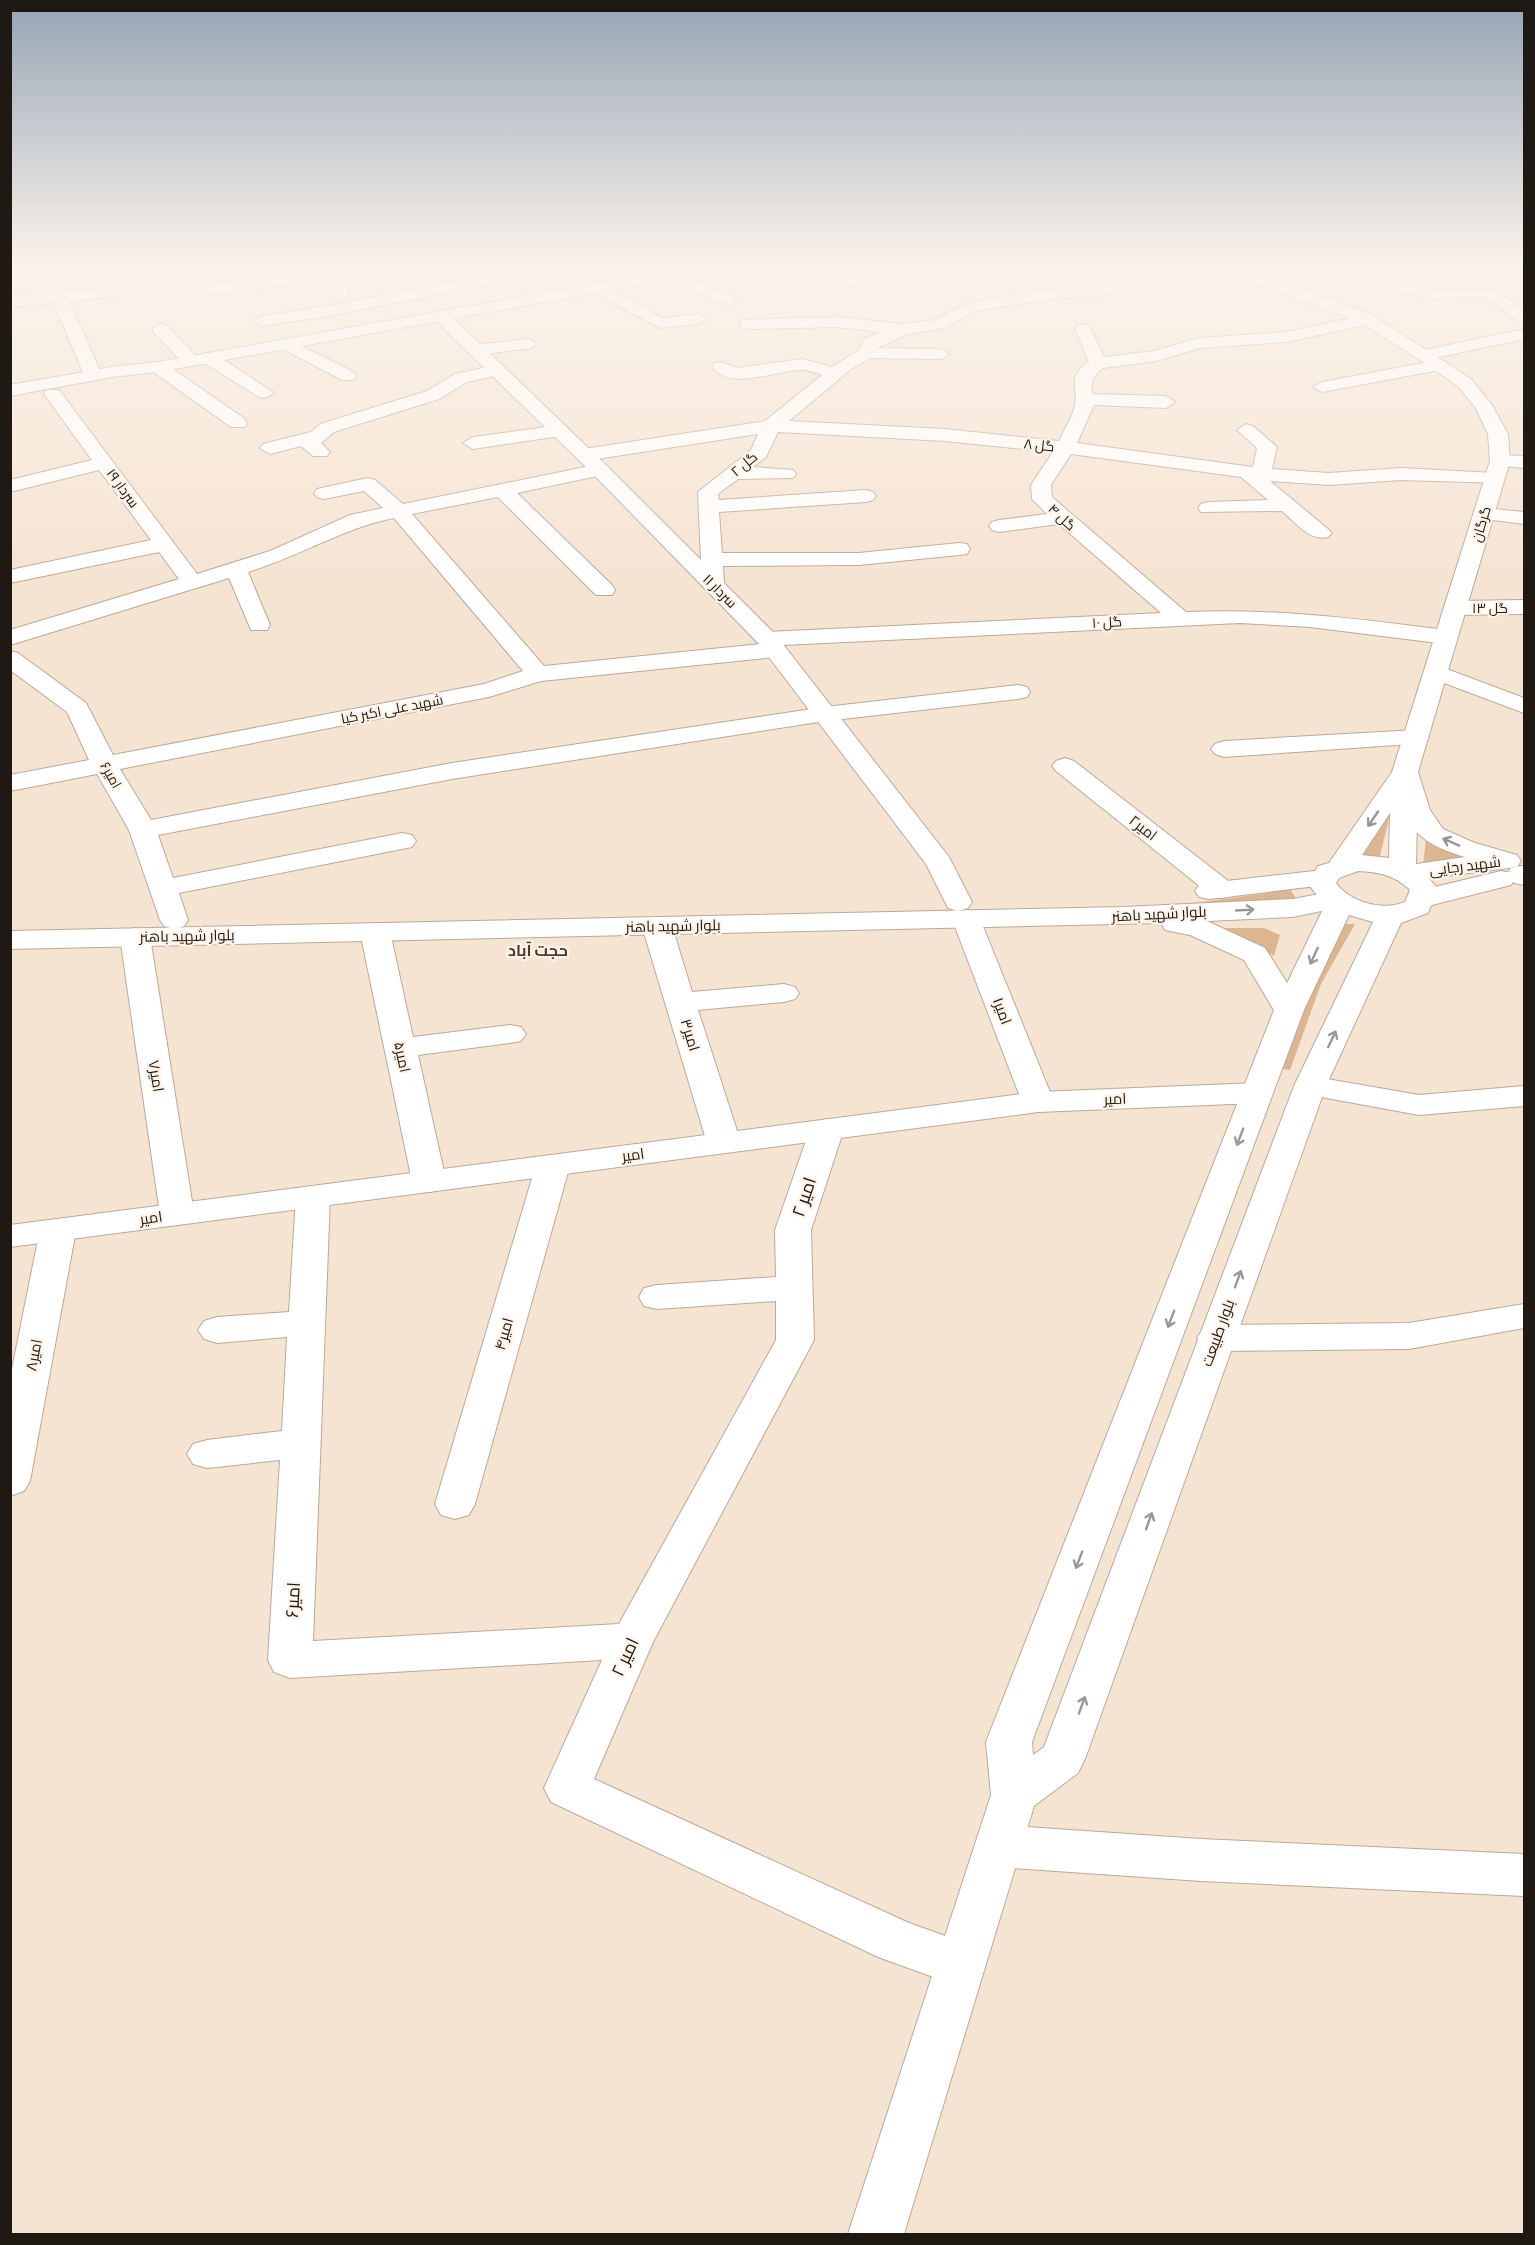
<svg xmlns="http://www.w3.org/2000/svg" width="1535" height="2245" font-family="'Source Sans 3',Cairo,sans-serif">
<rect width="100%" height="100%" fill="#f6e4d3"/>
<!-- green -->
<g fill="#ddb58e">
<path d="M 1393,803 L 1379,860 L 1361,859 Z"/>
<path d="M 1426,838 L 1491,859 L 1423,866 Z"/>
<path d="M 1291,890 L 1298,902 L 1194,903 Z"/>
<path d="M 1328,924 L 1355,924 L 1321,984 L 1290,1070 L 1279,1068 Z"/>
<path d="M 1222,928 L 1264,928 L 1280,935 L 1274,956 L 1249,940 Z"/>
</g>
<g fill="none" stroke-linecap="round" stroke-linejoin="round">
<defs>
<g id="minor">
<path d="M 33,263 L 49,263 L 65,292 L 120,286 L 128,291 L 120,296 L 69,301 L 102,375 L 99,379 L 93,380 L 84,375 L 54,303 L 10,307 L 10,297 L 49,293 Z"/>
<path d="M 137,263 L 153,263 L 155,266 L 147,271 L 141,269 Z"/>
<path d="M 347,263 L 363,263 L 366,269 L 364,272 L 343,278 L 349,295 L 341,300 L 333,295 L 328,280 L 214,294 L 206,289 L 214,284 L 334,270 L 349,267 Z"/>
<path d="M 523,263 L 539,263 L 543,270 L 535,275 L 334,315 L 262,326 L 254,321 L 262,316 L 327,306 L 526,267 Z"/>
<path d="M 628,263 L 644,263 L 657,278 L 655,281 L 643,281 Z"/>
<path d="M 785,263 L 804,263 L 833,279 L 891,269 L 899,274 L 891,279 L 831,289 Z"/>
<path d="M 1144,263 L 1179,263 L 1176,266 L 1143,272 L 1125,279 L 1120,288 L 1109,295 L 1051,299 L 975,311 L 945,328 L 908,334 L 877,348 L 941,349 L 950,354 L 941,359 L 870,358 L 850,370 L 789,421 L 945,429 L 1059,441 C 1064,430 1073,416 1075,405 C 1079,387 1066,377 1089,362 L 1075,329 L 1077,325 L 1089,325 L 1104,357 L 1154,351 L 1199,338 L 1286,332 L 1355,317 L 1361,318 L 1363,322 L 1361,326 L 1286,342 L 1200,348 L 1156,361 L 1103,368 C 1094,374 1090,383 1092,394 L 1166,396 L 1175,402 L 1166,408 L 1094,405 L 1077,443 L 1253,467 L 1257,448 L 1237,430 L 1246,424 L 1253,426 L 1277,447 L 1272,469 L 1329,473 L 1401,468 L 1494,473 L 1501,475 L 1504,479 L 1501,483 L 1401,480 L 1329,485 L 1270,481 L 1328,529 L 1332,533 L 1328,537 C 1310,542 1295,522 1282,511 L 1201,512 L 1198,508 L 1201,504 L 1208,502 L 1268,500 L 1241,477 L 1071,454 L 1051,485 L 1052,497 L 1186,612 C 1274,608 1359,619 1446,630 L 1454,632 L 1458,637 L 1454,642 L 1446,644 L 1310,627 L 1240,623 L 783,645 L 787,650 L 783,655 L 775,657 L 541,681 L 489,697 L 120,769 L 151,820 L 452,763 L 825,707 L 1018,685 L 1027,687 L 1030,692 L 1027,697 L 1018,699 L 825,721 L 452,779 L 158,835 L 173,878 L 402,833 L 412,835 L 416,841 L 412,847 L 402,849 L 179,893 L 188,920 L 184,926 L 174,929 L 164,926 L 160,920 L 129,830 L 97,774 L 10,791 L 10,775 L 89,760 L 67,712 L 10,670 L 10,651 L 18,653 L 86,703 L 113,755 L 484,684 L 523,671 L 394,518 C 343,528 298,557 248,572 L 270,625 L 267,630 L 251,630 L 229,578 L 10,645 L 10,630 L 179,579 L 159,552 L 10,583 L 10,570 L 151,540 L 99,470 L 10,492 L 10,480 L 92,460 L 44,394 L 47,390 L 59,390 L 197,574 L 270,551 L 350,515 L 383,508 L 364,491 L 324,499 L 317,497 L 314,493 L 317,489 L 368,478 L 375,480 L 403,504 L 600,464 L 607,466 L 610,470 L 607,474 L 517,493 L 612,585 L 615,590 L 612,595 L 596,595 L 498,497 L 412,514 L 544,666 L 761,644 L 755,639 L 759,634 L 767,632 L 1161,613 L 1059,524 L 999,532 L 992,530 L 989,526 L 992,522 L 999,520 L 1047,514 L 1032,499 L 1031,485 L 1053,452 L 945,441 L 778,432 L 766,457 L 753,467 L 793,470 L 796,474 L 793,478 L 738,479 L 718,494 L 719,500 L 866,490 L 873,492 L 876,496 L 873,500 L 866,502 L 719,512 L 722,553 L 859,553 L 959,543 L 967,544 L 970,549 L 967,554 L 959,555 L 859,565 L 723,566 L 724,584 L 721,589 L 705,589 L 702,584 L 698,492 L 751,450 L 758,434 L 584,461 L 574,455 L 584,449 L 765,421 L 822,375 C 815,373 807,369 799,370 C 774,371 730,391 712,367 L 715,363 L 721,362 L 737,368 L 802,359 L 832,367 L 859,350 L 864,339 L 882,332 L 837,327 L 748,329 L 742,328 L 740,324 L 742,320 L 837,317 L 903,324 L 935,320 L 970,302 L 1051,289 L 1099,287 L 1108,282 L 1113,273 Z"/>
<path d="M 1355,263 C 1384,261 1387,276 1410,284 C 1458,301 1476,271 1524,310 L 1524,323 C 1508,320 1499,301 1481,297 C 1466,294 1450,300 1434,299 C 1410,297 1370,282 1355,263 Z"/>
<path d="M 1078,267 L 1084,269 L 1086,272 L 1084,275 L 984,280 L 976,275 L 984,270 Z"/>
<path d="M 668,270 L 735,297 L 737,300 L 729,305 L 723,303 L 662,278 L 660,275 Z"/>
<path d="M 596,283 L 663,318 L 698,314 L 706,319 L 698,324 L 660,328 L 590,291 L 588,288 Z"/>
<path d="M 160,324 L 166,325 L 197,357 L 200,361 L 197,365 L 185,365 L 154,333 L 152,329 Z"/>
<path d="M 1524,329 L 1524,339 L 1425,360 L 1416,355 L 1425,350 Z"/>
<path d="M 287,339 L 354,372 L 357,376 L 354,380 L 342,380 L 281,348 L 278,344 L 281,340 Z"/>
<path d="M 526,339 L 532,340 L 535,344 L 532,348 L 476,355 L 467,350 L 476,345 Z"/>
<path d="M 209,353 L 215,354 L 274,393 L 265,398 L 259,397 L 203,362 L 200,358 L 203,354 Z"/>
<path d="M 1439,360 L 1445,361 L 1448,365 L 1445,369 L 1322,392 L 1313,387 L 1322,382 Z"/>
<path d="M 158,362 L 164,363 L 245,419 L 247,423 L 245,427 L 231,427 L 152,371 L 149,367 L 152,363 Z"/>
<path d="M 497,365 L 506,370 L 503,374 L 467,382 L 439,399 L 334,432 L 321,443 L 330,452 L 327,456 L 313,456 L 301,446 L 270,454 L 260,448 L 263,444 L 311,432 L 320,424 L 427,391 L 455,374 Z"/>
<path d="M 560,425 L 567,427 L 569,431 L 567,435 L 473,449 L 463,443 L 473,437 Z"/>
<path d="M 1500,455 L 1524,456 L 1524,468 L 1493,465 L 1490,461 L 1493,457 Z"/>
<path d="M 1484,508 L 1524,512 L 1524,524 L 1477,518 L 1474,514 L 1477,510 Z"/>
<path d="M 1524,600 L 1524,614 L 1455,615 L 1447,613 L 1444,608 L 1447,603 L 1455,601 Z"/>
<path d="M 1436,665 L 1524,698 L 1524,713 L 1428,677 L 1424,672 L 1428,667 Z"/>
<path d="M 1416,730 L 1425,733 L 1429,738 L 1425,743 L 1224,757 L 1215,754 L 1211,749 L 1215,744 L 1224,741 Z"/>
<path d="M 1065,758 L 1074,761 L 1232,884 L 1236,890 L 1232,896 L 1222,898 L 1212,896 L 1056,771 L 1052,766 L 1056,761 Z"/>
<path d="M 1521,866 L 1524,866 L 1524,885 L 1514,883 L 1507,874 L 1511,868 Z"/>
<path d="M 966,910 L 976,913 L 980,919 L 1054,1102 L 1050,1109 L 1038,1112 L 1026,1109 L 1022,1102 L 952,919 L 956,913 Z"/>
<path d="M 657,917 L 667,920 L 672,926 L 692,992 L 784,984 L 795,987 L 799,993 L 795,999 L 784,1002 L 698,1010 L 741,1143 L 736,1150 L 724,1153 L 712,1150 L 707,1143 L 642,926 L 647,920 Z"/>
<path d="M 375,923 L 385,926 L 390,932 L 413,1037 L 510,1025 L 521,1027 L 526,1034 L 521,1041 L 510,1043 L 418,1055 L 446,1181 L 441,1189 L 429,1192 L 417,1189 L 412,1181 L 360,932 L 365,926 Z"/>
<path d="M 135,928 L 145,931 L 150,937 L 194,1214 L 189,1222 L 177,1225 L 165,1222 L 160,1214 L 120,937 L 125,931 Z"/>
<path d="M 1310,1076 L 1419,1095 L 1524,1086 L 1524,1106 L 1419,1115 L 1299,1093 L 1294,1086 L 1299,1079 Z"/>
<path d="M 827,1119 L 839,1122 L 844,1129 L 811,1230 L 814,1340 L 653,1642 L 594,1779 L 909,1923 L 979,1948 L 986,1964 L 979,1980 L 961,1987 L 878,1957 L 551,1802 L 544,1788 L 602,1660 L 290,1678 L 274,1672 L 268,1660 L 280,1460 L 207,1468 L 193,1464 L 187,1454 L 193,1444 L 207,1440 L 282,1431 L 287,1337 L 217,1343 L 204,1339 L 198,1330 L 204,1321 L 217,1317 L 289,1312 L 296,1197 L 301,1189 L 313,1186 L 325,1189 L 330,1197 L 313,1641 L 619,1624 L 776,1340 L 776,1301 L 657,1309 L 644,1306 L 639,1297 L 644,1288 L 657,1285 L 776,1277 L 775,1230 L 810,1129 L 815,1122 Z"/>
<path d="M 553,1155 L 565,1158 L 570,1165 L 475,1504 L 469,1515 L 455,1519 L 441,1515 L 435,1504 L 536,1165 L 541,1158 Z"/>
<path d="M 58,1219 L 70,1222 L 76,1230 L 30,1481 L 24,1491 L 10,1496 L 10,1379 L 40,1230 L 46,1222 Z"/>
<path d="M 1524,1304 L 1524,1328 L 1409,1349 L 1216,1351 L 1203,1347 L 1197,1338 L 1203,1329 L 1216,1325 L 1409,1323 Z"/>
<path d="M 999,1825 L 1201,1839 L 1524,1854 L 1524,1896 L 1201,1881 L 999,1867 L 982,1861 L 975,1846 L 982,1831 Z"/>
</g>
<g id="tertiary">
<path d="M 441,311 L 447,312 L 607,466 L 775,634 L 949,857 L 972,902 L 968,908 L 958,911 L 948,908 L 926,864 L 759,644 L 593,474 L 435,320 L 433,316 Z"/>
<path d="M 1257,1083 L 1268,1086 L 1273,1093 L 1268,1100 L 1257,1103 L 1038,1112 L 10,1247 L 10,1225 L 1038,1092 Z"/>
</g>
<g id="secondary">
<path d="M 709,263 L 741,263 L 733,268 L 158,372 L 112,377 L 10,396 L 10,385 L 112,367 L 158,362 Z"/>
<path d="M 1405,764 L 1414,767 L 1418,772 L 1430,810 L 1443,829 L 1475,843 L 1517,855 L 1521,861 L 1517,867 L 1406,881 L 1396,879 L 1392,873 L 1396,867 L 1465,857 C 1410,840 1407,825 1392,772 L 1396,767 Z"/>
<path d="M 1323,870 L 1333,872 L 1337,878 L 1333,884 L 1209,899 L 1199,897 L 1195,891 L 1199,885 L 1209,883 Z"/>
<path d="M 1501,871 L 1511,873 L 1515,879 L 1511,885 L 1424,907 L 1414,904 L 1410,898 L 1414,892 Z"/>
<path d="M 1335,891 L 1345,894 L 1349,900 L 1345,906 L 1293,917 L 1207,921 L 1265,948 L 1304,1010 L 1300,1017 L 1289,1019 L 1278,1017 L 1244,960 L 1190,935 L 1165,930 L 1161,923 L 10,949 L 10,931 L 1123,907 L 1293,899 Z"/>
</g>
<path id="primary" d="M 1205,263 L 1227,263 L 1371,314 L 1471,379 L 1492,405 L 1508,434 L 1510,461 L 1418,772 L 1416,867 L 1427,876 L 1438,889 L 1428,913 L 1401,923 L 1326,1086 L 1085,1759 L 1078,1773 L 1034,1806 L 904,2234 L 848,2234 L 991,1795 L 986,1742 L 1274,1010 L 1325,905 L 1308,884 L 1318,866 L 1329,863 L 1392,772 L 1490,461 L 1488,434 L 1475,407 L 1459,387 L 1419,359 L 1359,322 L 1208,266 ZM 1390,813 L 1389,858 L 1362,855 ZM 1358,871 C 1378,872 1395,875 1410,890 L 1405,902 C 1383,911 1351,903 1336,883 L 1339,878 ZM 1349,915 L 1373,922 L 1294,1086 L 1044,1747 L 1033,1755 L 1032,1742 L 1304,1010 Z"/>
</defs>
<!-- minor casing -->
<use href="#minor" stroke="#baa999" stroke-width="2"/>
<!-- tertiary casing -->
<use href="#tertiary" stroke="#baa999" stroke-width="2"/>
<!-- secondary casing -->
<use href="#secondary" stroke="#baa999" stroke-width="2"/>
<!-- primary casing -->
<use href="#primary" stroke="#baa999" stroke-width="2"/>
<!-- minor -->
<use href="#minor" fill="#fff" fill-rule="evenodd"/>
<!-- tertiary -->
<use href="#tertiary" fill="#fff" fill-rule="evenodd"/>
<!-- secondary -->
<use href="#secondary" fill="#fff" fill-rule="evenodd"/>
<!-- primary -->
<use href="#primary" fill="#fff" fill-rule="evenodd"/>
</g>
<!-- one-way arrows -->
<defs><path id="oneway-shaft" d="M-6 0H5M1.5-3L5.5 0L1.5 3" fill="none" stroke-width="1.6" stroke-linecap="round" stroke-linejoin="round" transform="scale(1.5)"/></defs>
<g stroke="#9a9895">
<use href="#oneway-shaft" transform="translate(1373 819) rotate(124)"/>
<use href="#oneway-shaft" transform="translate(1451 842) rotate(-156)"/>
<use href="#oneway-shaft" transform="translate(1245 910) rotate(-3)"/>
<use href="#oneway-shaft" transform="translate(1314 956) rotate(115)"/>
<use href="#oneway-shaft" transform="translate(1332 1039) rotate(-65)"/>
<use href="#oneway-shaft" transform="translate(1240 1137) rotate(111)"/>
<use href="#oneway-shaft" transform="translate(1238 1279) rotate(-70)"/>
<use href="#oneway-shaft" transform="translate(1171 1319) rotate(111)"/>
<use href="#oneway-shaft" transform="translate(1149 1521) rotate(-70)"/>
<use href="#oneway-shaft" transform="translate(1079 1560) rotate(111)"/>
<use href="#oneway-shaft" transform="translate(1082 1705) rotate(-70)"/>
</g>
<!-- sky -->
<linearGradient id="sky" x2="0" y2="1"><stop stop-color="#95a5b4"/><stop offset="0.46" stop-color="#fbf3eb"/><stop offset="1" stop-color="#fbf3eb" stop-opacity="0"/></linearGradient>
<rect width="1535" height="577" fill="url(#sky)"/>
<g text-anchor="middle" stroke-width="4.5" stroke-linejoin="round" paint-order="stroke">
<!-- far-street labels -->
<g font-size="14" fill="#1f1913" stroke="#fef3e9">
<text transform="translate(1039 445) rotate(6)" y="5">گل ۸</text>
<text transform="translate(744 464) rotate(-40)" y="5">گل ۲</text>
<text transform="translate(123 488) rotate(54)" y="5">سردار ۱۹</text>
<text transform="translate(1062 517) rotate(43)" y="5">گل ۴</text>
<text transform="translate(1481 524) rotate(-73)" y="5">گرگان</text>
<text transform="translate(720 591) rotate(45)" y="5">سردار ۱۱</text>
<text x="1490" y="613">گل ۱۳</text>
<text transform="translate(1107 622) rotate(-3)" y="5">گل ۱۰</text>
<text transform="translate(392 709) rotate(-11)" y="5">شهید علی اکبر کیا</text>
<text transform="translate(111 775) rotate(60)" y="5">امیر۶</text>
</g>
<!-- street labels -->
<g font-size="15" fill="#1f1913" stroke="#fef3e9">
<text transform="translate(1143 828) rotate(38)" y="5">امیر۲</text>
<text transform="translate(1465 866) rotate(-7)" y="5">شهید رجایی</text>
<text transform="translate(1159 914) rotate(-3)" y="5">بلوار شهید باهنر</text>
<text transform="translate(673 926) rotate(-1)" y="5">بلوار شهید باهنر</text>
<text transform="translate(187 936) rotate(-1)" y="5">بلوار شهید باهنر</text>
<text transform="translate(1002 1011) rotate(69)" y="5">امیر۱</text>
<text transform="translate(690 1035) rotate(73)" y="5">امیر۳</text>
<text transform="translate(402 1057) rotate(78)" y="5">امیر۵</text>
<text transform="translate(156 1076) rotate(81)" y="5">امیر۷</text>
<text transform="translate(1115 1099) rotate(-2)" y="5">امیر</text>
<text transform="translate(633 1155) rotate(-7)" y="5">امیر</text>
<text transform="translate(151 1218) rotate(-8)" y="5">امیر</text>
<text transform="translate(1218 1333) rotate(-70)" y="5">بلوار طبیعت</text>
<text transform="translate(504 1334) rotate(-74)" y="5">امیر۴</text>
<text transform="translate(34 1355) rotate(-79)" y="5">امیر۸</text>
</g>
<!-- neighbourhood labels -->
<g font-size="16" font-weight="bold" fill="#4b3d2f" stroke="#fef3e9">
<text x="538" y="956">حجت آباد</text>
</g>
<!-- near-street labels -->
<g font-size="18" fill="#1f1913" stroke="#fef3e9">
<text transform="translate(804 1197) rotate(-71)" y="6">امیر ۲</text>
<text transform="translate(293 1600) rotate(-87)" y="6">امیر۶</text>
<text transform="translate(625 1657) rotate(-65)" y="6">امیر ۲</text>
</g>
</g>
<!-- border -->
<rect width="1535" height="2245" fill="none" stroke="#1f1913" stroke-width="24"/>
</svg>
